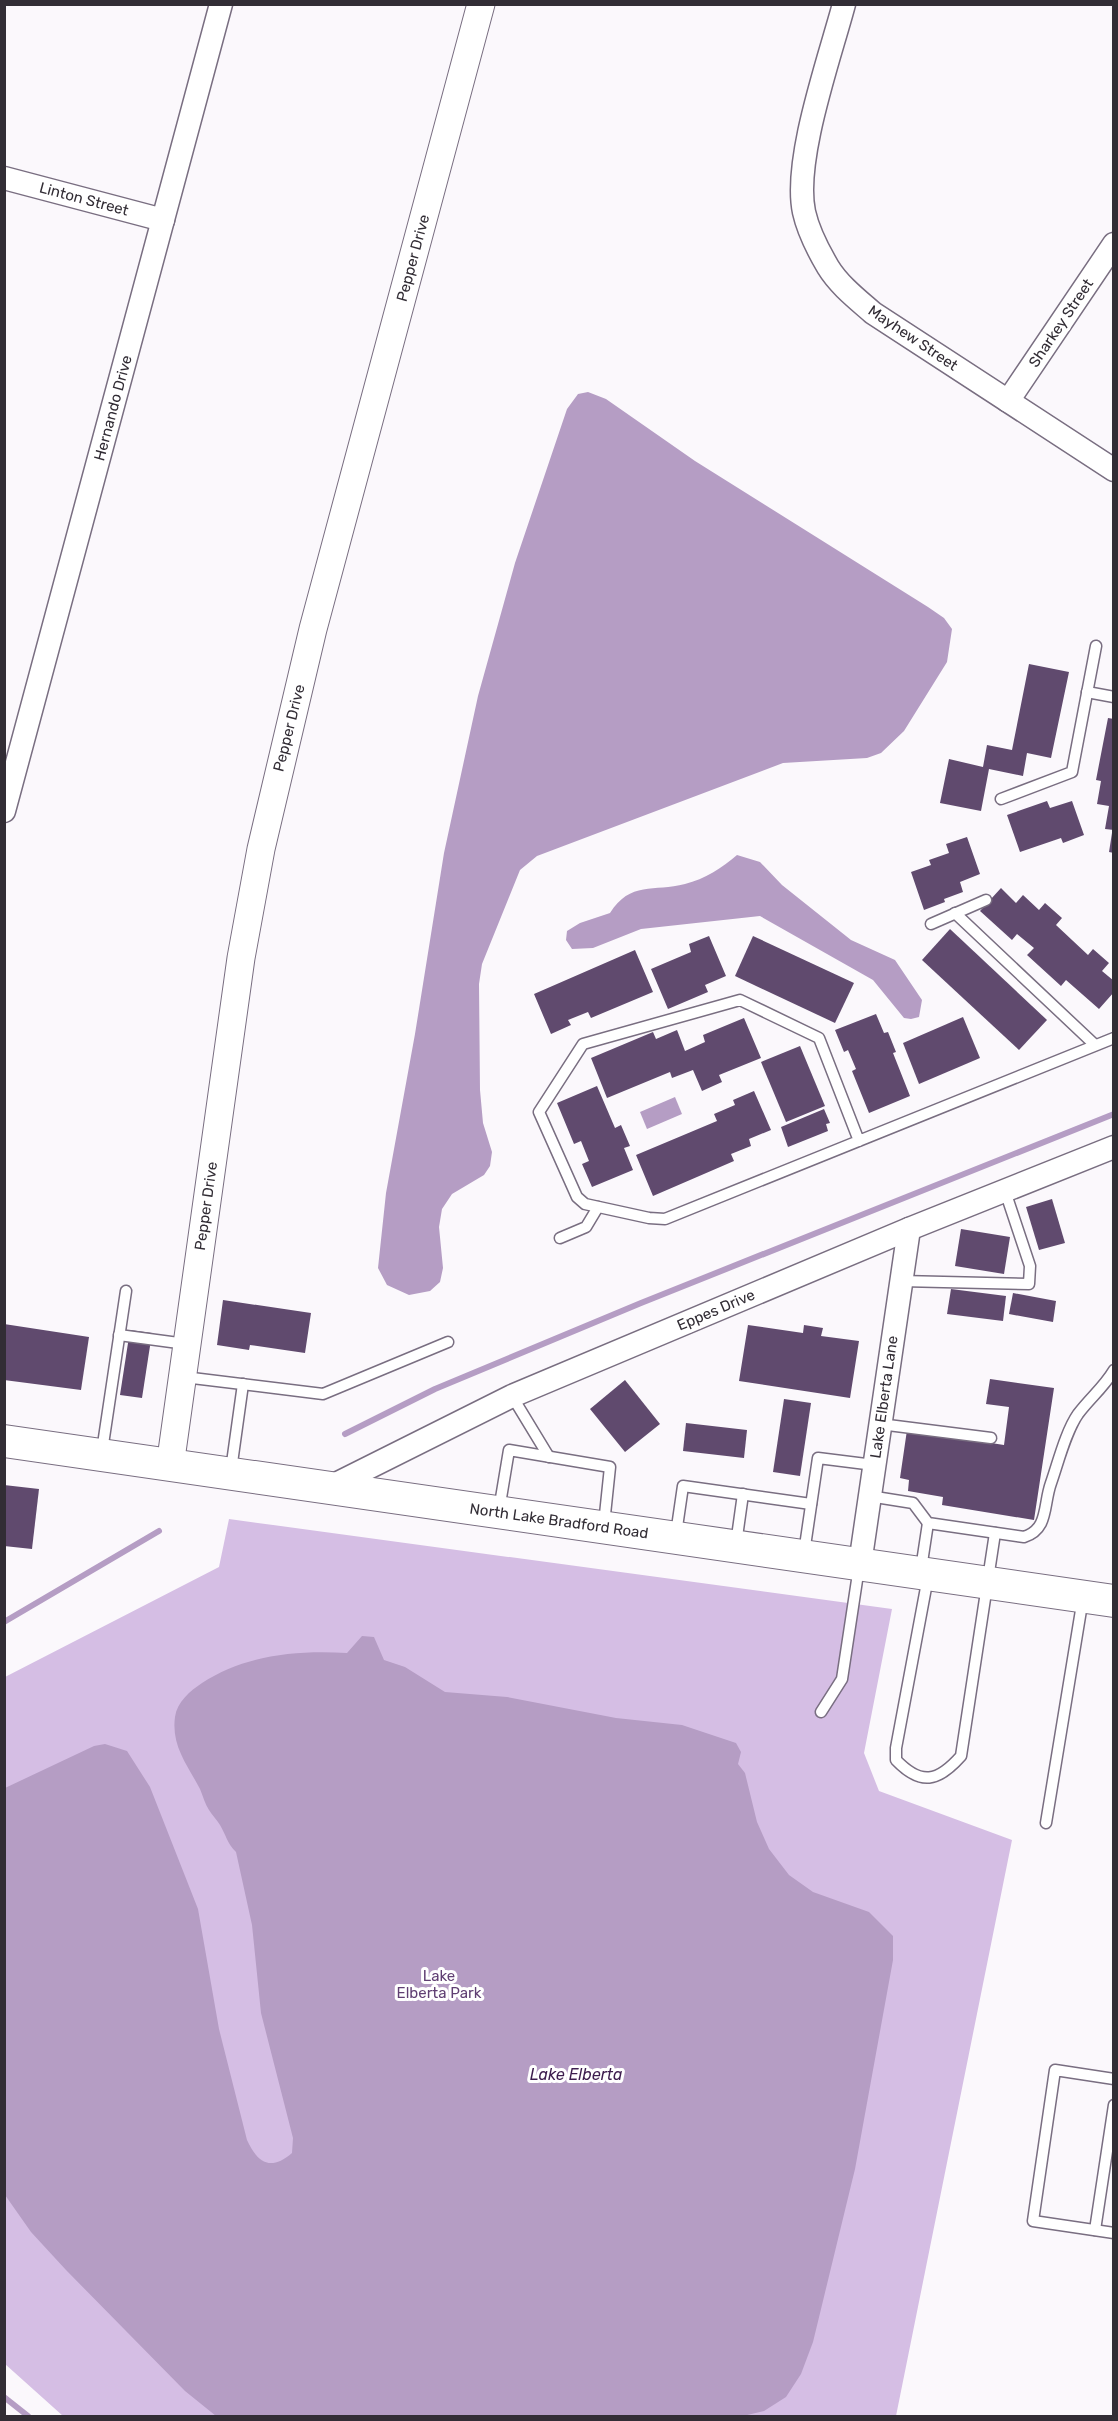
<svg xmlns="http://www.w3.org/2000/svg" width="1118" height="2421" font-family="Rubik,sans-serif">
<rect width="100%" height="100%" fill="#fbf8fc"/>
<!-- green -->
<path fill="#d5bee4" d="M 229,1519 L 892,1609 L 864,1753 L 879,1791 L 1012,1840 L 896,2416 L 63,2416 L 5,2364 L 5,1677 L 219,1567 Z"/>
<!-- water -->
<g fill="#b59dc4">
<path d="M 588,392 L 606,399 L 695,461 L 928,607 L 944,618 L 952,629 L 947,662 L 904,731 L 881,753 L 867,758 L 783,763 L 537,856 L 520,870 L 482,964 L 479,984 L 480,1090 L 483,1123 L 492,1152 L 490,1166 L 484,1175 L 452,1194 L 442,1209 L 439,1227 L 443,1268 L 440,1282 L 430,1291 L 409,1295 L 387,1285 L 378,1268 L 386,1193 L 415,1034 L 444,853 L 478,696 L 515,563 L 567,409 L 578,394 Z"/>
<path d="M 737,855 L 760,862 L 782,885 L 851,940 L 895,960 L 922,1000 L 919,1017 L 911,1019 L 904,1018 L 873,980 L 760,916 L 641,929 L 593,948 L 572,949 L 566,940 L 567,931 L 580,923 L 610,913 C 630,881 654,892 685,884 C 705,879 722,868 737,855 Z"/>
<path d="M 675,1097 L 682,1114 L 647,1129 L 640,1112 Z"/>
<path d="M 362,1636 L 374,1637 L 384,1660 L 405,1667 L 445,1692 L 507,1697 L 616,1718 L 682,1725 L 736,1743 L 741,1752 L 738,1764 L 745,1773 L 757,1822 L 769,1849 L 789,1875 L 813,1892 L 869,1912 L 893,1936 L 893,1960 L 855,2169 L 813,2342 L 801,2374 L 786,2397 L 764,2411 L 743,2416 L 216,2416 L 185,2391 L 66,2270 L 31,2232 L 5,2195 L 5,1788 L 94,1746 L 105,1744 L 127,1751 L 150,1787 L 198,1909 L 219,2029 L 247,2140 C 257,2162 270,2172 292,2153 L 293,2138 L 261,2013 L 252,1925 L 236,1852 C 227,1843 226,1835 220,1825 C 217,1820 212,1815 209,1810 C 205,1804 203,1796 200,1789 C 188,1766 171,1746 175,1717 C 177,1702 190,1691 202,1683 C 245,1655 296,1650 347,1653 Z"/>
</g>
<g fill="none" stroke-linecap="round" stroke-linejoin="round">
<!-- stream -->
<g stroke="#b59dc4" stroke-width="6">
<path d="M 345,1434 L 435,1389 L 641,1303 L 1114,1114"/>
<path d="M 4,1622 L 159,1531"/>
<path d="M 4,2397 L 28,2416"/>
</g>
</g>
<!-- building -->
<g fill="#604a6e">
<path d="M 1029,664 L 1069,672 L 1051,758 L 1027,753 L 1023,776 L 989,769 L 981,811 L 940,803 L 949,759 L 983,767 L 987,745 L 1012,750 Z"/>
<path d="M 1108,718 L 1114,719 L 1114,830 L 1105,829 L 1109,806 L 1097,804 L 1101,781 L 1096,780 Z"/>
<path d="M 1047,801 L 1050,808 L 1072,801 L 1084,835 L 1063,843 L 1061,838 L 1020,852 L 1007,815 Z"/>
<path d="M 1112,833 L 1114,833 L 1114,853 L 1109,852 Z"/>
<path d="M 967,837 L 980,874 L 960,882 L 963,892 L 944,899 L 945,902 L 924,910 L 911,872 L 931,865 L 929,860 L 949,853 L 946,844 Z"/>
<path d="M 1001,888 L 1016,903 L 1023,895 L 1039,910 L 1045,903 L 1062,918 L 1056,925 L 1088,955 L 1093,949 L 1109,963 L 1102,971 L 1114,981 L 1114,992 L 1099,1009 L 1066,980 L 1061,986 L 1027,955 L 1034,948 L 1017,934 L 1012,940 L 980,911 Z"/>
<path d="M 950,929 L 1047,1020 L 1019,1050 L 922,960 Z"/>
<path d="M 709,936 L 726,976 L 705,985 L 708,992 L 668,1009 L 651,969 L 691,952 L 689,944 Z"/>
<path d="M 753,936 L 854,983 L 835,1023 L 735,976 Z"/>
<path d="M 635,950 L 653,992 L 591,1018 L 588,1012 L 568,1020 L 571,1025 L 551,1034 L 534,994 Z"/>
<path d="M 876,1014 L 884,1033 L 888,1032 L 896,1052 L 893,1053 L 910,1096 L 869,1113 L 852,1071 L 856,1069 L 848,1050 L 844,1052 L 835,1030 Z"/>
<path d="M 963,1017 L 980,1058 L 919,1084 L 903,1043 Z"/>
<path d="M 744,1018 L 761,1058 L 719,1075 L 722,1082 L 702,1091 L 693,1070 L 672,1078 L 670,1072 L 607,1098 L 591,1058 L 653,1032 L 656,1039 L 677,1030 L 685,1051 L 705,1042 L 703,1035 Z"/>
<path d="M 800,1046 L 825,1106 L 786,1122 L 761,1062 Z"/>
<path d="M 597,1086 L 615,1128 L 621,1125 L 630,1146 L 624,1148 L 633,1170 L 592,1187 L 582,1164 L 589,1161 L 581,1141 L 574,1144 L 557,1103 Z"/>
<path d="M 754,1091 L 771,1130 L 749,1139 L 751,1146 L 731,1154 L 734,1161 L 653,1196 L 636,1155 L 717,1121 L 714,1114 L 735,1105 L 733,1100 Z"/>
<path d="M 824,1109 L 830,1123 L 826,1124 L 828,1131 L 788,1147 L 781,1127 Z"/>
<path d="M 1052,1199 L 1065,1243 L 1039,1250 L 1026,1207 Z"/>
<path d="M 961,1229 L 1010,1237 L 1004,1274 L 955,1266 Z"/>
<path d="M 951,1289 L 1006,1296 L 1003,1321 L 947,1314 Z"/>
<path d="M 1013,1293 L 1056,1301 L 1053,1322 L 1009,1314 Z"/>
<path d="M 223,1300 L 311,1313 L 305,1353 L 250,1345 L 249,1350 L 217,1345 Z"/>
<path d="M 4,1324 L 89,1337 L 81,1390 L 4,1380 Z"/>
<path d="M 748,1325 L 803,1333 L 804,1325 L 823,1328 L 821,1336 L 859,1341 L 850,1398 L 739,1381 Z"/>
<path d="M 130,1330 L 152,1333 L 142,1398 L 120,1395 Z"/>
<path d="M 990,1379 L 1054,1388 L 1034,1520 L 942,1505 L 943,1497 L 908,1491 L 909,1480 L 900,1478 L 907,1430 L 1004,1445 L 1009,1407 L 986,1404 Z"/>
<path d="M 625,1380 L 660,1424 L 625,1452 L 590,1409 Z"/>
<path d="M 784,1399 L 811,1403 L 800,1476 L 773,1472 Z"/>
<path d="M 686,1423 L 747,1430 L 744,1458 L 683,1451 Z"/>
<path d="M 4,1485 L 39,1489 L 32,1549 L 4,1546 Z"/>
</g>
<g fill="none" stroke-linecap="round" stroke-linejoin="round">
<defs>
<g id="service">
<path d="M 1087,692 L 1114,697"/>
<path d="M 1001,799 L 1072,772 L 1096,646"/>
<path d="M 955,913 L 1095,1045"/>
<path d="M 931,924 L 986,900"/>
<path d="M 859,1141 L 819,1038 L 740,1000 L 583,1044 L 539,1112 L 577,1197 L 585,1204 L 649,1218 L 665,1219 L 1114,1038"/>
<path d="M 560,1238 L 586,1227 L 598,1207"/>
<path d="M 901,1281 L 1029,1284 L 1030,1266 L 1005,1191"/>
<path d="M 119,1335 L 186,1344"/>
<path d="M 184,1377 L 323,1394 L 448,1342"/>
<path d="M 512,1396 L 549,1457"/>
<path d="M 880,1424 L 991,1438"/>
<path d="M 102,1451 L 126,1291"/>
<path d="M 231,1470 L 243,1384"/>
<path d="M 869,1496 L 913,1503 L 928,1523 L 1024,1537 C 1049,1529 1043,1505 1051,1483 C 1058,1463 1066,1431 1078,1414 C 1090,1398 1104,1387 1114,1370"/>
<path d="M 499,1510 L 509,1450 L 610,1467 L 604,1524"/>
<path d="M 676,1534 L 683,1486 L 811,1504"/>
<path d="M 736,1544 L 743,1494"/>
<path d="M 804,1553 L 818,1458 L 874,1465"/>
<path d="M 921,1569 L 928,1523"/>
<path d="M 928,1577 L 896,1748 L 896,1760 C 921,1786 938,1782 961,1756 L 995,1533"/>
<path d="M 821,1712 L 842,1679 L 859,1567"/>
<path d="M 1046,1823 L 1083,1598"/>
<path d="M 1114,2079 L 1055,2070 L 1033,2221 L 1114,2233"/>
<path d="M 1095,2230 L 1114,2105"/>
</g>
<g id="minor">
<path d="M 844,4 C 830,57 793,160 804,212 C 808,230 818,250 828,267 C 839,285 857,299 873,313 L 1114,470"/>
<path d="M 4,178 L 163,220"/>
<path d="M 1008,401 L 1114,244"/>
<path d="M 4,811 L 221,4"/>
<path d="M 326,1489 L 512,1396 L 909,1229 L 1114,1147"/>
<path d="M 860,1564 L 909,1229"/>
</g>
<path id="tertiary" d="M 170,1466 L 241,958 L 261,849 L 313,629 L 481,4"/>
<path id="secondary" d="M 4,1441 L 1114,1601"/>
</defs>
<!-- service casing -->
<use href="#service" stroke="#796e81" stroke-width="13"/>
<!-- minor casing -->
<use href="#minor" stroke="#796e81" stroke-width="25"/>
<!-- tertiary casing -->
<use href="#tertiary" stroke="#796e81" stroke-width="29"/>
<!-- secondary casing -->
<use href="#secondary" stroke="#796e81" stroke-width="34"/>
<!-- service -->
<use href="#service" stroke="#fff" stroke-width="10"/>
<!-- minor -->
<use href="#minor" stroke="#fff" stroke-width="22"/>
<!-- tertiary -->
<use href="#tertiary" stroke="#fff" stroke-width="27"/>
<!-- secondary -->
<use href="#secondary" stroke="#fff" stroke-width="32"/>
</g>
<g text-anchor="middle" stroke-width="6" stroke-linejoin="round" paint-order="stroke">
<!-- street labels -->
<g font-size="15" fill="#322d35" stroke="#fff">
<text transform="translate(84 199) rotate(15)" y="5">Linton Street</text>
<text transform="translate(413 258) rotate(-75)" y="5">Pepper Drive</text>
<text transform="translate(1061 323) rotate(-56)" y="5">Sharkey Street</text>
<text transform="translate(913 338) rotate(34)" y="5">Mayhew Street</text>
<text transform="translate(113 408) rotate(-75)" y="5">Hernando Drive</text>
<text transform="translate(289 728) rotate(-76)" y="5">Pepper Drive</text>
<text transform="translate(206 1206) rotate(-82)" y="5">Pepper Drive</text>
<text transform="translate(716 1310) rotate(-23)" y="5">Eppes Drive</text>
<text transform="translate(884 1397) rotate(-82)" y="5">Lake Elberta Lane</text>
<text transform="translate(559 1521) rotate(8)" y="5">North Lake Bradford Road</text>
</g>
<!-- park labels -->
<g font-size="15" fill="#603f73" stroke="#fff">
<text x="439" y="1981">Lake<tspan x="439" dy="17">Elberta Park</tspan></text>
</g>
<!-- water labels -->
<g font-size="16" font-style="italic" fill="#3d1d4e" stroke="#fff">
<text x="576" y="2080">Lake Elberta</text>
</g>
</g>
<!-- border -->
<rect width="1118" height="2421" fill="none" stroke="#322d35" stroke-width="12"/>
</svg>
